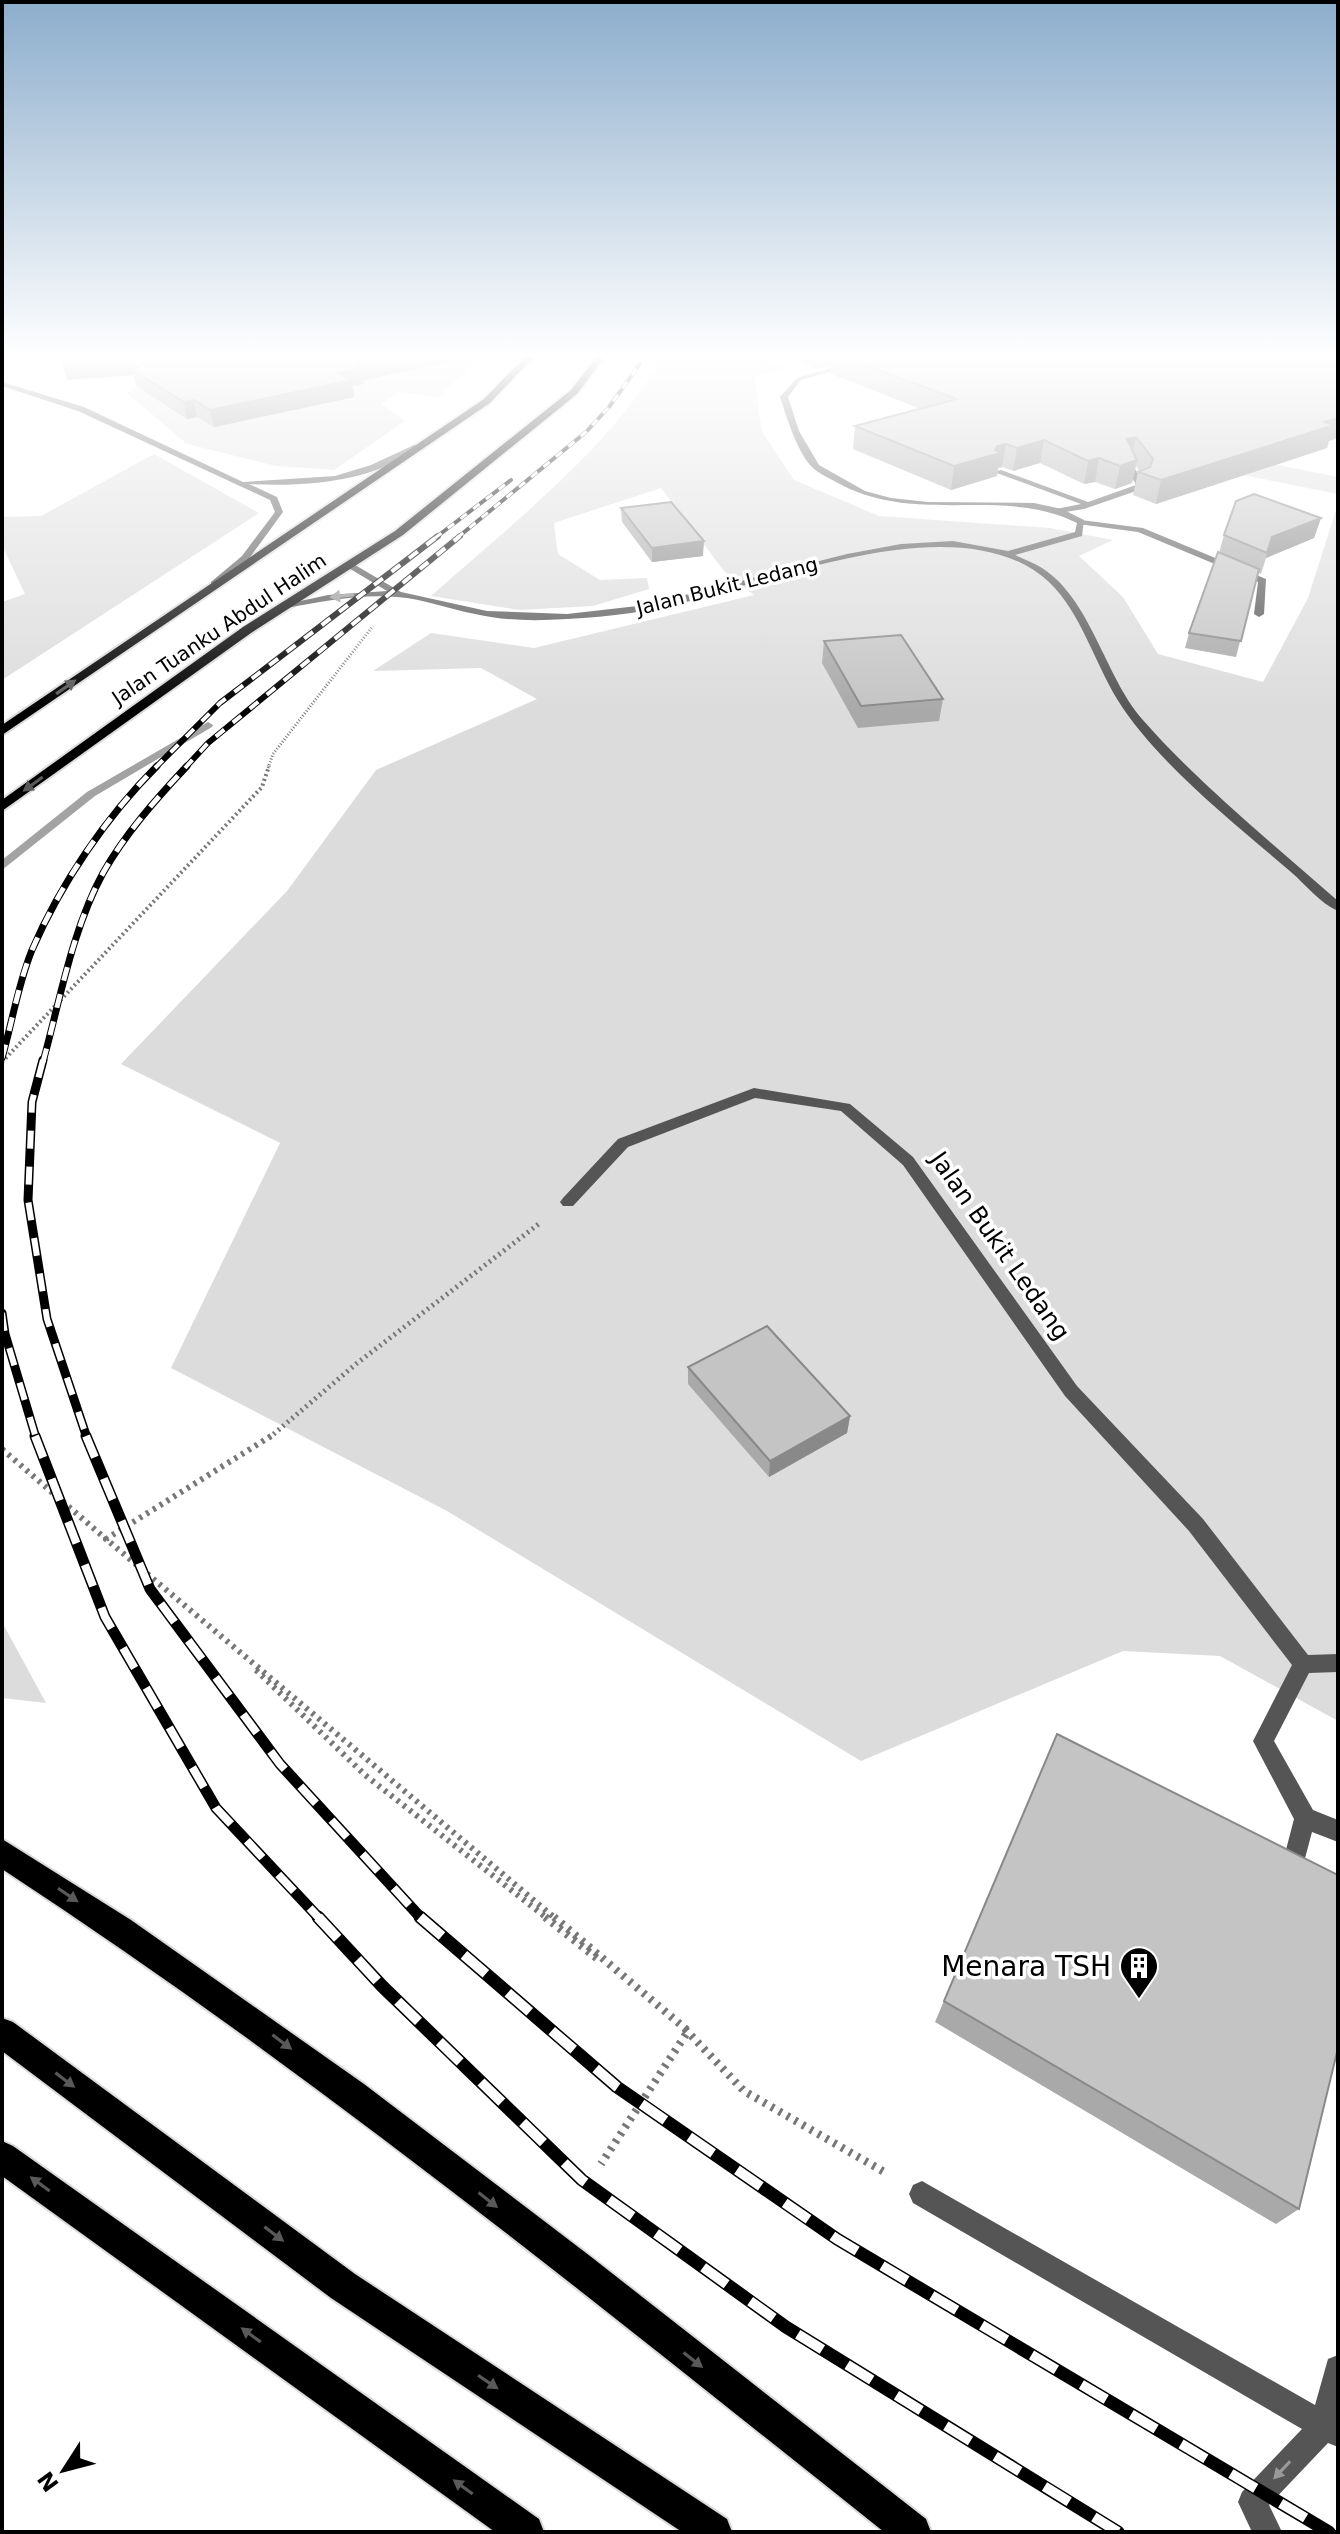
<svg xmlns="http://www.w3.org/2000/svg" width="1340" height="2534" font-family="'DejaVu Sans',sans-serif">
<rect width="100%" height="100%" fill="#fff"/>
<!-- green -->
<g fill="#dcdcdc">
<path d="M 178,357 L 481,357 L 438,397 L 399,392 L 381,404 L 405,421 L 334,470 L 276,466 L 187,444 L 127,393 Z"/>
<path d="M 662,357 L 754,357 L 785,368 L 754,377 L 762,432 L 794,480 L 879,516 L 1050,528 L 1113,540 L 1079,556 L 1123,597 L 1158,654 L 1263,682 L 1308,598 L 1338,504 L 1338,1721 L 1220,1656 L 1123,1651 L 861,1761 L 447,1511 L 171,1368 L 280,1143 L 121,1064 L 287,891 L 376,770 L 537,699 L 481,668 L 373,671 L 431,633 L 534,648 L 754,595 L 724,571 L 661,488 L 554,523 L 558,554 L 600,580 L 647,578 L 649,589 L 593,606 L 519,610 L 431,596 C 506,529 615,444 662,357 Z"/>
<path d="M 154,454 L 259,513 L 2,680 L 2,602 L 25,594 L 2,545 L 2,517 L 41,516 Z"/>
<path d="M 1227,455 L 1338,477 L 1338,494 L 1203,467 Z"/>
<path d="M 2,1622 L 46,1703 L 2,1698 Z"/>
</g>
<g fill="none" stroke-linecap="round" stroke-linejoin="round">
<!-- stream -->
<path fill="#a3a3a3" fill-rule="evenodd" d="M 208,722 L 213,725 L 212,727 L 95,796 L 2,870 L 2,860 L 87,792 Z"/>
<defs>
<g id="primary">
<path d="M 525,357 L 534,357 L 490,403 L 2,735 L 2,725 L 484,399 Z"/>
<path d="M 596,357 L 605,357 L 577,394 L 403,535 L 251,633 L 2,811 L 2,800 L 243,627 L 395,531 L 571,390 Z"/>
<path d="M 2,1839 L 131,1920 L 364,2084 L 590,2256 L 926,2519 L 931,2532 L 884,2532 C 596,2303 311,2071 2,1869 Z"/>
<path d="M 2,2018 L 13,2022 L 355,2274 L 727,2519 L 732,2532 L 682,2532 L 331,2298 L 2,2051 Z"/>
<path d="M 2,2141 L 13,2146 L 539,2519 L 544,2532 L 495,2532 L 2,2176 Z"/>
</g>
</defs>
<!-- primary casing -->
<use href="#primary" stroke="#dbdbdb" stroke-width="4"/>
<!-- path-far4 -->
<path stroke="#777" stroke-width="3" stroke-dasharray="1 2" stroke-linecap="butt" d="M 268,768 L 273,754 L 373,626"/>
<!-- path-far3 -->
<path stroke="#777" stroke-width="4" stroke-dasharray="2 3" stroke-linecap="butt" d="M 2,1062 L 262,787 L 269,766"/>
<!-- path-far2 -->
<path stroke="#777" stroke-width="5" stroke-dasharray="2 4" stroke-linecap="butt" d="M 269,1438 L 356,1364 L 540,1223"/>
<!-- path-far1 -->
<g stroke="#777" stroke-width="6" stroke-dasharray="3 5" stroke-linecap="butt">
<path d="M 271,1436 L 106,1539 L 556,1919"/>
<path d="M 2,1449 L 107,1540"/>
<path d="M 256,1670 L 365,1775 L 548,1919"/>
</g>
<!-- path -->
<g stroke="#777" stroke-width="8" stroke-dasharray="3 6" stroke-linecap="butt">
<path d="M 545,1917 L 599,1960"/>
<path d="M 554,1917 L 688,2031 L 601,2164"/>
<path d="M 685,2029 L 744,2091 L 886,2173"/>
</g>
<!-- service -->
<g fill="#555" fill-rule="evenodd">
<path d="M 1125,463 L 1131,463 L 1145,484 L 1142,489 L 1084,509 L 1059,513 L 1056,509 L 1081,504 L 994,472 L 1001,470 L 1088,502 L 1136,485 Z"/>
<path d="M 1081,520 L 1143,528 L 1266,579 L 1264,614 L 1259,617 L 1254,614 L 1258,582 L 1138,532 L 1078,524 L 1077,522 Z"/>
<path d="M 754,1088 L 850,1104 L 913,1157 L 1077,1386 L 1203,1519 L 1308,1655 L 1338,1654 L 1338,1672 L 1309,1673 L 1274,1741 L 1313,1810 L 1338,1820 L 1338,1842 L 1312,1832 L 1300,1877 L 1292,1880 L 1284,1877 L 1281,1869 L 1294,1819 L 1253,1741 L 1292,1665 L 1189,1531 L 1065,1396 L 903,1165 L 841,1111 L 755,1098 L 628,1147 L 573,1206 L 563,1206 L 560,1202 L 563,1198 L 618,1139 Z"/>
<path d="M 922,2181 L 1315,2405 L 1328,2359 L 1338,2355 L 1338,2447 L 1328,2443 L 1269,2505 L 1282,2532 L 1252,2532 L 1238,2502 L 1242,2492 L 1302,2429 L 913,2203 L 909,2194 L 913,2185 Z"/>
</g>
<!-- minor -->
<g fill="#555" fill-rule="evenodd">
<path d="M 869,357 L 880,357 L 801,380 L 788,397 L 799,431 L 819,465 L 865,491 L 891,498 L 928,502 L 1034,503 L 1062,509 L 1084,520 L 1082,536 L 1015,555 C 1024,559 1034,563 1042,568 C 1090,598 1105,676 1142,719 C 1201,786 1271,842 1338,901 L 1338,911 C 1321,904 1305,884 1291,872 C 1234,823 1156,762 1117,699 C 1094,661 1081,613 1049,582 C 966,505 789,575 694,600 C 653,611 610,617 567,619 C 536,621 505,621 475,614 C 449,609 424,599 397,597 C 360,594 323,601 287,608 L 282,605 L 328,595 L 387,591 L 347,567 L 346,565 L 350,562 L 401,592 L 487,611 L 567,614 L 646,605 L 847,554 L 901,544 L 953,541 L 1008,551 L 1075,532 L 1077,523 C 1001,485 916,527 836,482 C 829,478 820,474 814,469 C 798,455 787,418 780,397 L 797,378 Z"/>
<path d="M 2,382 L 84,407 L 243,482 L 335,476 L 371,465 L 414,445 L 421,447 C 372,482 308,487 249,484 L 277,497 L 283,512 L 248,560 L 214,587 L 211,586 L 211,582 L 242,556 L 275,512 L 270,500 L 78,411 L 2,386 Z"/>
</g>
<!-- primary -->
<use href="#primary" fill="#000" fill-rule="evenodd"/>
<defs>
<g id="rail-far5">
<path d="M 435,538 L 511,480"/>
<path d="M 457,538 L 586,432 L 609,407 L 645,357"/>
</g>
<g id="rail-far4">
<path d="M 155,768 L 220,703 L 438,536"/>
<path d="M 185,768 L 208,743 L 460,536"/>
</g>
<g id="rail-far3">
<path d="M 2,1058 C 12,1023 18,984 32,950 C 61,883 106,817 157,766"/>
<path d="M 43,1062 C 60,1000 72,930 103,873 C 125,834 156,799 187,766"/>
</g>
<g id="rail-far2">
<path d="M 43,1060 L 32,1102 L 28,1200 L 47,1319 L 87,1438"/>
<path d="M 2,1313 L 5,1334 L 36,1438"/>
</g>
<g id="rail-far1">
<path d="M 35,1436 L 105,1617 L 216,1808 L 320,1919"/>
<path d="M 86,1436 L 150,1589 L 280,1764 L 422,1919"/>
</g>
<g id="rail">
<path d="M 318,1917 L 382,1986 L 582,2180 L 786,2327 L 1118,2532"/>
<path d="M 420,1917 L 617,2087 L 837,2239 L 1329,2532"/>
</g>
</defs>
<!-- rail-far5 casing -->
<use href="#rail-far5" stroke="#000" stroke-width="4"/>
<!-- rail-far4 casing -->
<use href="#rail-far4" stroke="#000" stroke-width="6"/>
<!-- rail-far3 casing -->
<use href="#rail-far3" stroke="#000" stroke-width="7"/>
<!-- rail-far2 casing -->
<use href="#rail-far2" stroke="#000" stroke-width="9"/>
<!-- rail-far1 casing -->
<use href="#rail-far1" stroke="#000" stroke-width="11"/>
<!-- rail casing -->
<use href="#rail" stroke="#000" stroke-width="13"/>
<!-- rail-far5 -->
<use href="#rail-far5" stroke="#fff" stroke-width="3" stroke-dasharray="8" stroke-linecap="butt"/>
<!-- rail-far4 -->
<use href="#rail-far4" stroke="#fff" stroke-width="4" stroke-dasharray="11" stroke-linecap="butt"/>
<!-- rail-far3 -->
<use href="#rail-far3" stroke="#fff" stroke-width="5" stroke-dasharray="14" stroke-linecap="butt"/>
<!-- rail-far2 -->
<use href="#rail-far2" stroke="#fff" stroke-width="6" stroke-dasharray="18" stroke-linecap="butt"/>
<!-- rail-far1 -->
<use href="#rail-far1" stroke="#fff" stroke-width="8" stroke-dasharray="23" stroke-linecap="butt"/>
<!-- rail -->
<use href="#rail" stroke="#fff" stroke-width="10" stroke-dasharray="29" stroke-linecap="butt"/>
</g>
<!-- wall -->
<g fill="#a9a9a9">
<path d="M 63,357 L 136,357 L 136,367 L 151,357 L 459,357 L 459,360 L 363,380 L 364,384 L 353,386 L 354,397 L 214,427 L 197,417 L 187,419 L 136,386 L 133,375 L 67,380 Z"/>
<path d="M 786,357 L 1338,357 L 1338,438 L 1329,441 L 1327,448 L 1156,504 L 1133,495 L 1138,472 L 1139,471 L 1136,466 L 1132,483 L 1115,489 L 1095,482 L 1084,484 L 1040,463 L 1013,471 L 1002,467 L 998,468 L 997,476 L 951,490 L 853,449 L 855,426 L 921,409 L 831,374 L 831,365 L 817,369 Z"/>
<path d="M 621,508 L 703,556 L 652,562 L 622,522 Z"/>
<path d="M 1321,518 L 1314,538 L 1266,558 L 1261,574 L 1258,572 L 1236,657 L 1185,648 L 1189,633 L 1219,553 L 1224,535 Z"/>
<path d="M 824,641 L 943,699 L 939,721 L 858,728 L 822,663 Z"/>
<path d="M 688,1367 L 850,1416 L 847,1433 L 769,1477 L 688,1384 Z"/>
<path d="M 1057,1734 L 1299,2209 L 1276,2224 L 935,2022 Z"/>
</g>
<!-- shaded-wall -->
<g fill="#898989">
<path d="M 136,357 L 136,372 L 132,370 L 133,375 L 67,380 L 62,362 Z"/>
<path d="M 395,357 L 459,357 L 459,360 L 363,380 L 364,384 L 353,386 L 354,397 L 214,427 L 210,410 L 338,373 L 357,365 Z"/>
<path d="M 818,357 L 832,357 L 831,365 L 817,369 Z"/>
<path d="M 194,400 L 197,417 L 187,419 L 184,402 Z"/>
<path d="M 1338,403 L 1338,438 L 1329,441 L 1327,448 L 1156,504 L 1161,480 L 1324,422 Z"/>
<path d="M 1136,437 L 1131,460 L 1127,439 Z"/>
<path d="M 1044,440 L 1040,463 L 1013,471 L 1017,448 Z"/>
<path d="M 1006,444 L 1002,467 L 998,468 L 997,476 L 951,490 L 954,466 L 995,450 L 997,446 Z"/>
<path d="M 1099,458 L 1095,482 L 1084,484 L 1088,461 Z"/>
<path d="M 1137,460 L 1132,483 L 1115,489 L 1120,466 Z"/>
<path d="M 1321,518 L 1314,538 L 1266,558 L 1272,537 Z"/>
<path d="M 704,541 L 703,556 L 652,562 L 652,548 Z"/>
<path d="M 850,1416 L 847,1433 L 769,1477 L 770,1461 Z"/>
</g>
<!-- building -->
<g fill="#c4c4c4" stroke="#898989" stroke-width="2">
<path d="M 63,357 L 132,357 L 132,358 L 62,362 Z"/>
<path d="M 151,357 L 395,357 L 357,365 L 361,368 L 338,373 L 352,380 L 210,410 L 194,400 L 184,402 L 132,370 Z"/>
<path d="M 843,357 L 1338,357 L 1338,418 L 1324,422 L 1334,425 L 1161,480 L 1138,472 L 1150,467 L 1153,459 L 1136,437 L 1127,439 L 1137,460 L 1120,466 L 1099,458 L 1088,461 L 1044,440 L 1017,448 L 1006,444 L 997,446 L 995,450 L 1000,453 L 954,466 L 855,426 L 957,399 Z"/>
<path d="M 1254,494 L 1321,518 L 1272,537 L 1267,553 L 1224,535 L 1236,501 Z"/>
<path d="M 671,502 L 704,541 L 652,548 L 621,508 Z"/>
<path d="M 1218,552 L 1259,569 L 1241,641 L 1189,633 Z"/>
<path d="M 901,635 L 943,699 L 861,706 L 824,641 Z"/>
<path d="M 767,1326 L 850,1416 L 770,1461 L 688,1367 Z"/>
<path d="M 1057,1734 L 1338,1875 L 1338,2048 L 1299,2209 L 944,2001 Z"/>
</g>
<!-- one-way arrows -->
<defs><path id="oneway-solid" d="M-6-.8H1V-3.2L6.5 0L1 3.2V.8H-6Z" transform="scale(2)"/></defs>
<g fill="#999">
<use href="#oneway-solid" transform="translate(342 596) rotate(174)"/>
<use href="#oneway-solid" transform="translate(1282 2470) rotate(133)"/>
</g>
<g fill="#595959">
<use href="#oneway-solid" transform="translate(66 687) rotate(-35)"/>
<use href="#oneway-solid" transform="translate(33 784) rotate(144)"/>
<use href="#oneway-solid" transform="translate(68 1895) rotate(34)"/>
<use href="#oneway-solid" transform="translate(282 2042) rotate(37)"/>
<use href="#oneway-solid" transform="translate(65 2080) rotate(37)"/>
<use href="#oneway-solid" transform="translate(40 2184) rotate(-144)"/>
<use href="#oneway-solid" transform="translate(488 2200) rotate(38)"/>
<use href="#oneway-solid" transform="translate(274 2234) rotate(37)"/>
<use href="#oneway-solid" transform="translate(251 2335) rotate(-144)"/>
<use href="#oneway-solid" transform="translate(693 2360) rotate(38)"/>
<use href="#oneway-solid" transform="translate(488 2382) rotate(34)"/>
<use href="#oneway-solid" transform="translate(463 2487) rotate(-144)"/>
</g>
<!-- sky -->
<linearGradient id="sky" x2="0" y2="1"><stop stop-color="#8cadcc"/><stop offset="0.5" stop-color="#fff"/><stop offset="1" stop-color="#fff" stop-opacity="0"/></linearGradient>
<rect width="1340" height="712" fill="url(#sky)"/>
<!-- icons -->
<defs>
<symbol id="building-pin" viewBox="-11 -11 22 30"><path d="M0 17L-7.5 6A9.5 9.5 0 1 1 7.5 6Z" fill="#000" stroke="#fff"/><path d="M-4-6H4V6H1V3H-1V6H-4ZM-2.5-4.3h1.7v1.8h-1.7ZM.8-4.3h1.7v1.8H.8ZM-2.5-1h1.7V.8h-1.7ZM.8-1h1.7V.8H.8Z" fill="#fff"/></symbol>
</defs>
<g fill-rule="evenodd">
<use href="#building-pin" x="1117" y="1944" width="44" height="60"/>
</g>
<g text-anchor="middle" stroke-width="7" stroke-linejoin="round" paint-order="stroke">
<!-- far-street labels -->
<g font-size="20" fill="#000" stroke="#fff">
<text transform="translate(727 586) rotate(-14)" y="7">Jalan Bukit Ledang</text>
<text transform="translate(219 629) rotate(-34)" y="7">Jalan Tuanku Abdul Halim</text>
</g>
<!-- street labels -->
<g font-size="24" fill="#000" stroke="#fff">
<text transform="translate(1000 1246) rotate(55)" y="8">Jalan Bukit Ledang</text>
</g>
<!-- near-poi labels -->
<g font-size="28" fill="#000" stroke="#fff" text-anchor="end">
<text x="1111" y="1976">Menara TSH</text>
</g>
</g>
<!-- border -->
<rect width="1340" height="2534" fill="none" stroke="#000000" stroke-width="8"/>
<!-- north arrow -->
<g transform="translate(64 2470) rotate(234)" stroke="#ffffff" stroke-width="6" paint-order="stroke">
<path d="M0-6L14 30L0 20L-14 30Z" fill="#000000"/>
<text y="-12" font-size="22" font-weight="bold" text-anchor="middle" fill="#000000">N</text>
</g>
</svg>
